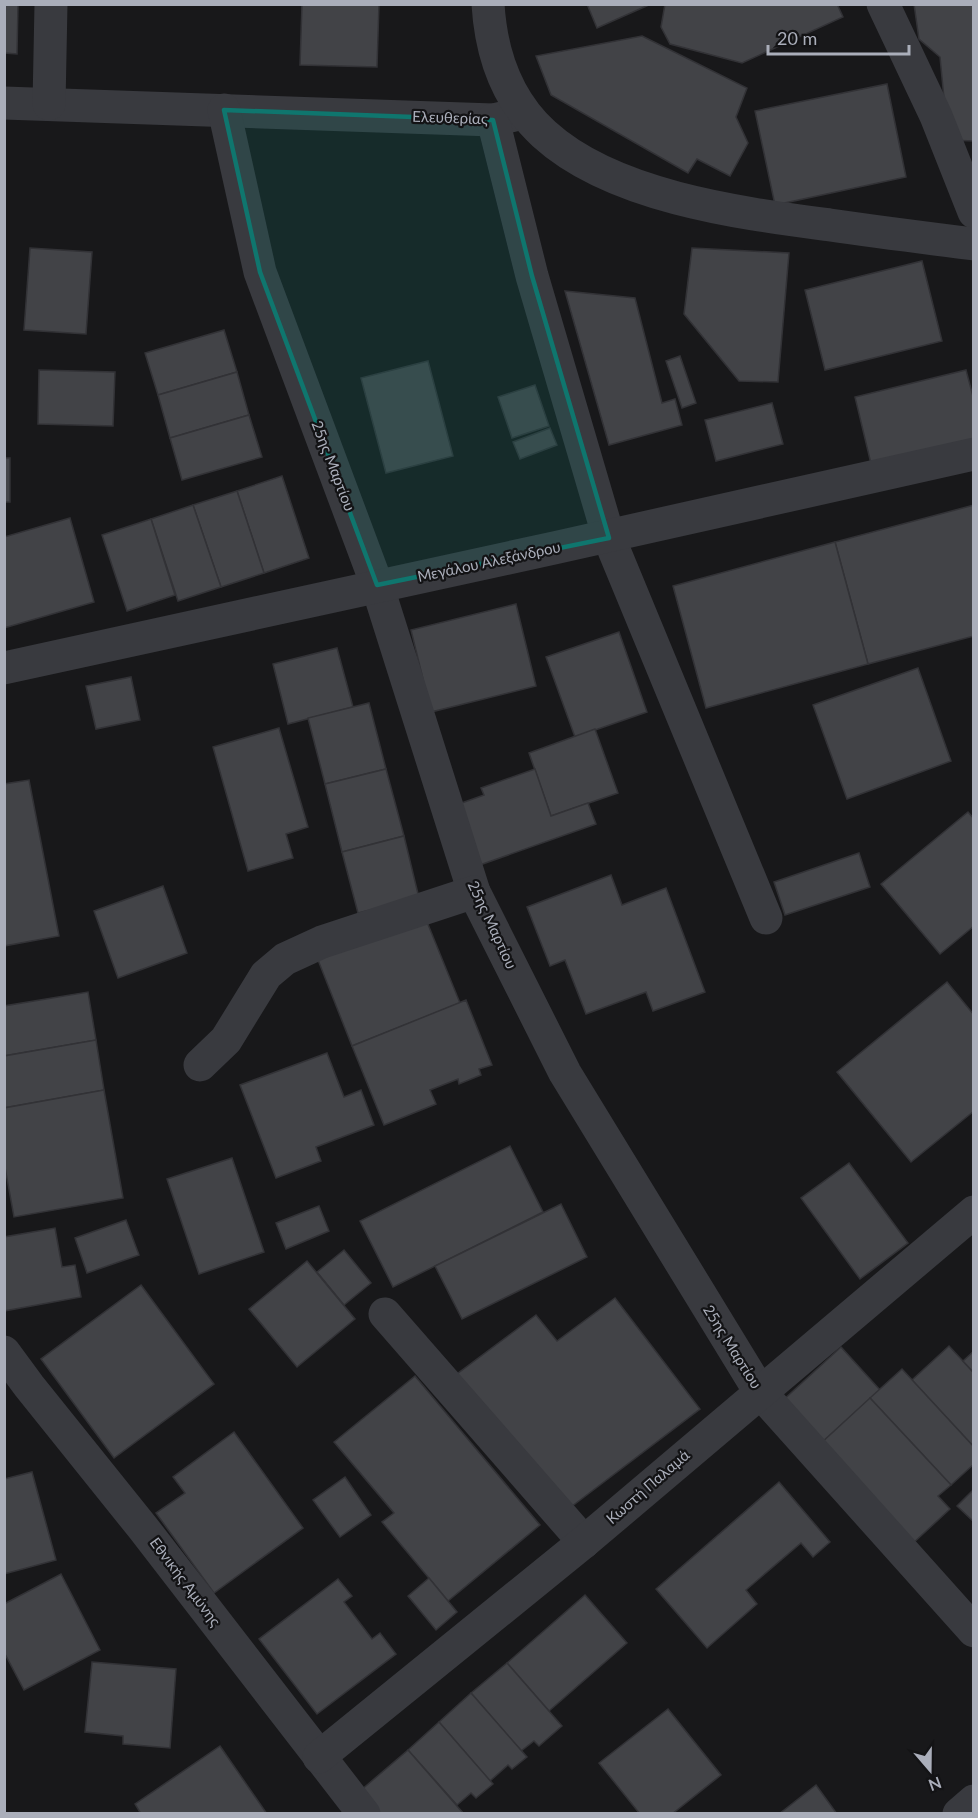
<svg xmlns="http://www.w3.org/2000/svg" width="978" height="1818" font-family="Lato,sans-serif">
<rect width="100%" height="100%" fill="#18181a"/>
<!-- building -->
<g fill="#424347" stroke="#323236" stroke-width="1.5">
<path d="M 4,4 L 18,4 L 17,54 L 4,53 Z"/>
<path d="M 302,4 L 379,4 L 377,67 L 300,65 Z"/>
<path d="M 587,4 L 651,4 L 597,28 Z"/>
<path d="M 665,4 L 837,4 L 843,17 L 742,63 L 670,44 L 661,27 Z"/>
<path d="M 914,4 L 974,4 L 974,141 L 948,140 L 940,57 L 919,39 Z"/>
<path d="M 642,36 L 747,88 L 736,117 L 748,143 L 730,176 L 697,159 L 688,173 L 551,95 L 536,56 Z"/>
<path d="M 887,84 L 906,177 L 775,205 L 755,111 Z"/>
<path d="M 30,248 L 92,252 L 86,334 L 24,330 Z"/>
<path d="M 692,248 L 789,253 L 778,382 L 739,381 L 684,314 Z"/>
<path d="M 922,261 L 942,341 L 825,370 L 805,290 Z"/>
<path d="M 565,291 L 635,298 L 662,403 L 675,399 L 682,425 L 609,445 Z"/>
<path d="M 224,330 L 237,372 L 158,395 L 145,353 Z"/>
<path d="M 680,356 L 696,403 L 682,408 L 666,361 Z"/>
<path d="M 428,361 L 453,456 L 386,473 L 361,378 Z"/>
<path d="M 39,370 L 115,372 L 113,426 L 38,424 Z"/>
<path d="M 966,370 L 974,400 L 974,450 L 872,468 L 855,397 Z"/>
<path d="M 237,372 L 249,415 L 170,438 L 158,395 Z"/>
<path d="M 535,385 L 549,426 L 512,438 L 498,397 Z"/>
<path d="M 772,403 L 783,444 L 716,461 L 705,420 Z"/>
<path d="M 249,415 L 262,457 L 182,480 L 170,438 Z"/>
<path d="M 550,428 L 557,445 L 520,459 L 513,442 Z"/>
<rect x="4" y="458" width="6" height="44"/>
<path d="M 282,476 L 309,558 L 264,573 L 237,491 Z"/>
<path d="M 237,491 L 264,573 L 221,587 L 193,505 Z"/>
<path d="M 193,505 L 221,587 L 178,601 L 151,519 Z"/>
<path d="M 974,505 L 974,636 L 868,664 L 835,542 Z"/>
<path d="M 70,518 L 94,602 L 4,628 L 4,537 Z"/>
<path d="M 151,519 L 175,595 L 127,611 L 102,535 Z"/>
<path d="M 835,542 L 868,664 L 706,708 L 673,586 Z"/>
<path d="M 516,604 L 536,686 L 431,712 L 411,630 Z"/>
<path d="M 619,632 L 647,712 L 575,737 L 546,657 Z"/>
<path d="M 337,648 L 353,707 L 288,724 L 273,664 Z"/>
<path d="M 918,668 L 951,761 L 847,799 L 813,705 Z"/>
<path d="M 131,677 L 140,720 L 96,729 L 86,686 Z"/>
<path d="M 369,703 L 386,769 L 325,784 L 308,718 Z"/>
<path d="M 279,728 L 308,827 L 286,834 L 293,858 L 248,871 L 213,747 Z"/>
<path d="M 595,729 L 618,793 L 551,816 L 529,753 Z"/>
<path d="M 386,769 L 404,836 L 342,852 L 325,784 Z"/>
<path d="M 535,769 L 551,816 L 588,803 L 596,824 L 477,866 L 456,805 L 484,795 L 481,788 Z"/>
<path d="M 29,780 L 59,936 L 4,946 L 4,784 Z"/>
<path d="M 968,812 L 974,819 L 974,926 L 940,954 L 881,884 Z"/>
<path d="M 404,836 L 419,898 L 358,913 L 342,852 Z"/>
<path d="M 859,853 L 870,887 L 785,915 L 774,882 Z"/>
<path d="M 611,875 L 622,905 L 666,888 L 705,992 L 653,1011 L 646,992 L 586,1014 L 565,960 L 550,966 L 527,907 Z"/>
<path d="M 163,886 L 187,953 L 118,978 L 94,911 Z"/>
<path d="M 425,917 L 460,1003 L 352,1046 L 318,960 Z"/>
<path d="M 947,982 L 974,1015 L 974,1111 L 911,1162 L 837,1072 Z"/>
<path d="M 88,992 L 96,1040 L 4,1056 L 4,1006 Z"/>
<path d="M 466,1000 L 492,1065 L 479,1069 L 481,1075 L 459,1084 L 458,1079 L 430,1090 L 436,1104 L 384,1125 L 352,1046 Z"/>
<path d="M 96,1040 L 104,1090 L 4,1108 L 4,1056 Z"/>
<path d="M 327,1053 L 344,1097 L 361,1090 L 374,1125 L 316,1147 L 321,1161 L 276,1178 L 240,1085 Z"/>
<path d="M 104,1090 L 123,1198 L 14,1217 L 4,1162 L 4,1108 Z"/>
<path d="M 510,1146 L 543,1212 L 393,1287 L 360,1221 Z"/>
<path d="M 232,1158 L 264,1252 L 199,1274 L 167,1179 Z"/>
<path d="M 849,1163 L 908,1243 L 860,1279 L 801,1198 Z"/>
<path d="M 561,1204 L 587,1257 L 462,1319 L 435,1266 Z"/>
<path d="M 319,1206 L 329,1231 L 286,1249 L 276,1223 Z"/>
<path d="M 126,1220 L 139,1255 L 87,1273 L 75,1238 Z"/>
<path d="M 55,1228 L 62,1267 L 75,1265 L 81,1297 L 4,1311 L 4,1237 Z"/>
<path d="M 344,1250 L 371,1283 L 344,1305 L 317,1272 Z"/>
<path d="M 307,1261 L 355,1319 L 297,1367 L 249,1309 Z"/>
<path d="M 141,1285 L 214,1384 L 114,1458 L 41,1359 Z"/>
<path d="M 615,1298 L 700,1409 L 563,1513 L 457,1374 L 536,1315 L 557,1341 Z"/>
<path d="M 949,1346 L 974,1373 L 974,1447 L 912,1380 Z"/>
<path d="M 841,1347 L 880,1390 L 819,1445 L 780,1403 Z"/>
<path d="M 974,1351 L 974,1373 L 963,1361 Z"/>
<path d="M 902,1369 L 974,1447 L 974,1464 L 951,1485 L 870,1398 Z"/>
<path d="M 415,1376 L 540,1525 L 448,1601 L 382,1522 L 394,1513 L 334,1442 Z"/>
<path d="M 870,1398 L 951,1485 L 938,1496 L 950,1509 L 911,1545 L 819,1445 Z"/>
<path d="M 234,1432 L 303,1528 L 214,1593 L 156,1513 L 185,1493 L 173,1477 Z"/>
<path d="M 32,1472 L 56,1560 L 4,1574 L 4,1479 Z"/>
<path d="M 345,1477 L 371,1515 L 340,1537 L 313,1500 Z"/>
<path d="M 779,1482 L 830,1542 L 813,1557 L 801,1543 L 746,1590 L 757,1604 L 707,1648 L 656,1589 Z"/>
<path d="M 974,1489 L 974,1522 L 957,1506 Z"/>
<path d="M 61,1574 L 100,1650 L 24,1690 L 4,1652 L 4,1604 Z"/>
<path d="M 429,1578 L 457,1612 L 436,1630 L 408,1596 Z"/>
<path d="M 338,1579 L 352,1596 L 344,1602 L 372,1639 L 380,1633 L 396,1654 L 317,1714 L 259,1639 Z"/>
<path d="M 585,1595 L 627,1643 L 549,1711 L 507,1663 Z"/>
<path d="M 92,1662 L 176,1669 L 170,1748 L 123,1744 L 123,1736 L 85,1732 Z"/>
<path d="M 507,1663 L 562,1726 L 539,1746 L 534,1741 L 521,1751 L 471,1693 Z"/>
<path d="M 471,1693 L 527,1757 L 512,1769 L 508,1765 L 490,1781 L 439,1722 Z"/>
<path d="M 668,1709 L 721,1775 L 672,1814 L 640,1814 L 599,1763 Z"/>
<path d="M 439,1722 L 493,1784 L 476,1798 L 471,1793 L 457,1805 L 408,1750 Z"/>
<path d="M 220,1746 L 267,1814 L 141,1814 L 135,1804 Z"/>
<path d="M 408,1750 L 464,1814 L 380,1814 L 360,1791 Z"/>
<path d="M 816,1785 L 837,1814 L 779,1814 Z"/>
</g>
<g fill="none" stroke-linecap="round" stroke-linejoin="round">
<!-- minor -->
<g stroke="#393a3f" stroke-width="33">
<path d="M 883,4 L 936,116 L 974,212"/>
<path d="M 4,103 L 493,120 L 515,115"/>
<path d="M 49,104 L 51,4"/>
<path d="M 224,110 L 260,272 L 377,585 L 474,892 L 565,1073 L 760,1392 L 974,1631"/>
<path d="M 493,120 L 532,276 L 609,538 L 766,918"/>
<path d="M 4,668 C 328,597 651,528 974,454"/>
<path d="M 200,1065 L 226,1040 L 266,975 L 285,959 L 322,942 L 474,892"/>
<path d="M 385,1314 L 584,1542"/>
<path d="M 4,1352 L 29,1386 L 143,1528 L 364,1814"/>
<path d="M 319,1757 L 584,1542 L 974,1212"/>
<path d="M 959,1814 L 974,1801"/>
</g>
<!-- tertiary -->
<path stroke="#393a3f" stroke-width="33" d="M 488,4 C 491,54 507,100 544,134 C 613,197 740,213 830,225 C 878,232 926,238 974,244"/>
</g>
<!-- marked area -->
<path fill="#0f766e" fill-opacity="0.2" stroke="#0f766e" stroke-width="4.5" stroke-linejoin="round" d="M 224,110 L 493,120 L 532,276 L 609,538 L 377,585 L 260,272 Z"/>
<g text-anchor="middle" stroke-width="4.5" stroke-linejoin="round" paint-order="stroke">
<!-- street labels -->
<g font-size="15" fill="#aaaeba" stroke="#131315">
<text transform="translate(450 118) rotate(2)" y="5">Ελευθερίας</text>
<text transform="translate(333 466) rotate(69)" y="5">25ης Μαρτίου</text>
<text transform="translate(489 562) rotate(-12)" y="5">Μεγάλου Αλεξάνδρου</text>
<text transform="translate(492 925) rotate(65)" y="5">25ης Μαρτίου</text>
<text transform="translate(732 1347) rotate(58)" y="5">25ης Μαρτίου</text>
<text transform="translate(648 1487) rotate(-41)" y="5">Κωστή Παλαμά</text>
<text transform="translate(185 1582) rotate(53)" y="5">Εθνικής Αμύνης</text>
</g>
</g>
<!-- border -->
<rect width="978" height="1818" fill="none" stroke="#aaaeba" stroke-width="12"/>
<!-- north arrow -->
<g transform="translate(930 1770) rotate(160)" stroke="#131315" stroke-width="4.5" paint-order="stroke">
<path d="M0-4.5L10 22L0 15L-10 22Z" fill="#aaaeba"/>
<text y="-9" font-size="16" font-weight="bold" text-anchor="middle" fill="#aaaeba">N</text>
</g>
<!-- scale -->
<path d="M768 45v9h141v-9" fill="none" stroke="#aaaeba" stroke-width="3"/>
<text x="777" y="45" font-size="18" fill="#aaaeba" stroke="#131315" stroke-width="4.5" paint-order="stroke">20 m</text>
</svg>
